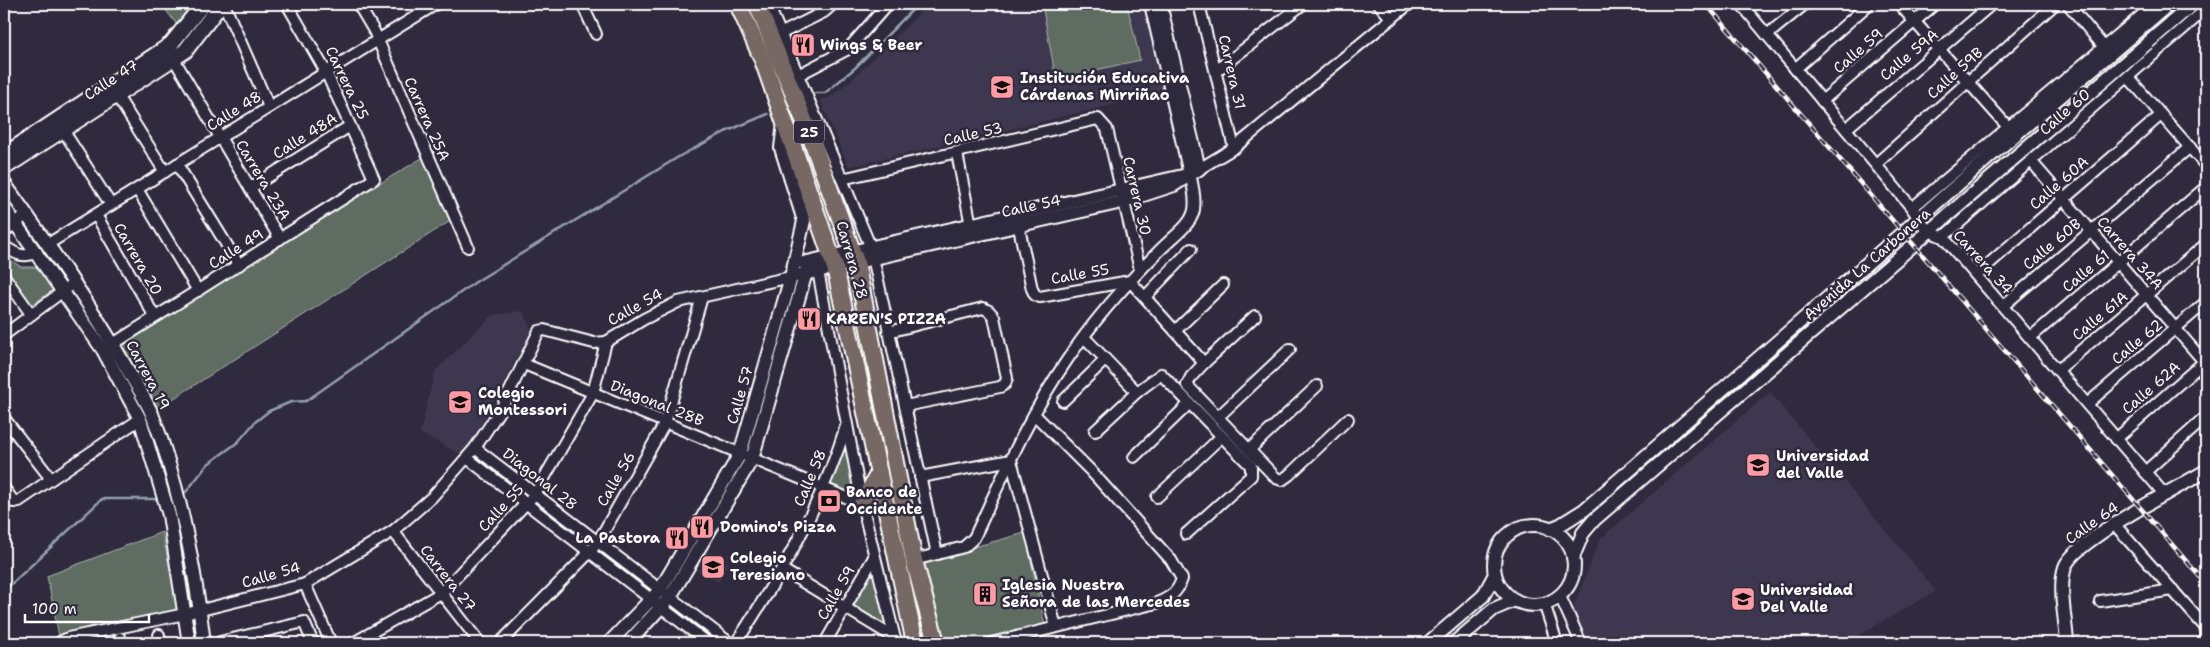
<svg xmlns="http://www.w3.org/2000/svg" width="2210" height="647" font-family="'Shantell Sans',sans-serif">
<rect width="100%" height="100%" fill="#2f2a3d"/>
<filter id="ink" filterUnits="userSpaceOnUse"><feTurbulence type="fractalNoise" baseFrequency=".02" numOctaves="2"/><feDisplacementMap in="SourceGraphic" scale="10" xChannelSelector="R" yChannelSelector="G"/><feConvolveMatrix kernelMatrix="1 2 1 2 8 2 1 2 1" color-interpolation-filters="sRGB"/></filter>
<g filter="url(#ink)">
<!-- built -->
<g fill="#3d394f">
<path d="M 929,4 L 1144,4 L 1163,93 L 849,167 L 820,100 L 830,97 L 850,81 Z"/>
<path d="M 523,311 L 532,330 L 464,456 L 420,433 L 435,371 L 493,315 Z"/>
<path d="M 1770,392 L 1936,591 L 1845,643 L 1582,643 L 1572,611 L 1600,539 Z"/>
<path d="M 708,552 L 728,563 L 719,582 L 698,571 Z"/>
</g>
<!-- green -->
<g fill="#5e6c62" stroke="#aeb6b0">
<path d="M 161,4 L 203,4 L 181,30 Z"/>
<path d="M 1042,4 L 1127,4 L 1140,60 L 1056,79 Z"/>
<path d="M 427,155 L 455,218 L 151,413 L 113,344 Z"/>
<path d="M 4,255 L 21,267 L 38,267 L 53,290 L 30,306 L 4,268 Z"/>
<path d="M 847,440 L 855,497 L 829,486 Z"/>
<path d="M 162,532 L 179,610 L 59,636 L 47,576 Z"/>
<path d="M 1025,533 L 1045,626 L 966,643 L 940,643 L 919,562 Z"/>
<path d="M 873,570 L 888,628 L 852,609 Z"/>
</g>
<g fill="none" stroke-linecap="round" stroke-linejoin="round">
<!-- stream -->
<g stroke="#94a0ae" stroke-width="2.5">
<path d="M 815,93 L 825,93 L 855,68 L 918,4"/>
<path d="M 181,493 L 186,492 L 208,464 L 238,442 L 255,422 L 269,411 L 291,402 L 306,401 L 477,281 L 680,156 L 725,132 L 768,114"/>
<path d="M 4,591 L 102,499 L 161,499"/>
</g>
<defs>
<g id="minor">
<path d="M 224,4 L 269,107"/>
<path d="M 358,4 L 374,31 L 468,247"/>
<path d="M 582,4 L 596,34"/>
<path d="M 768,4 L 871,248 L 937,554"/>
<path d="M 1199,4 L 1234,148"/>
<path d="M 1379,4 L 1391,18"/>
<path d="M 1741,4 L 1912,208 C 1921,223 1926,232 1943,237 L 2165,495"/>
<path d="M 1899,4 L 2008,127"/>
<path d="M 2068,4 L 2103,46"/>
<path d="M 782,33 L 824,12 L 833,4"/>
<path d="M 1767,35 L 1805,4"/>
<path d="M 174,59 L 280,239"/>
<path d="M 1795,69 L 1869,4"/>
<path d="M 1216,71 L 1303,4"/>
<path d="M 798,75 L 848,49 L 888,4"/>
<path d="M 2128,77 L 2206,166"/>
<path d="M 117,96 L 165,172"/>
<path d="M 1822,101 L 1935,4"/>
<path d="M 1846,129 L 1992,4"/>
<path d="M 63,130 L 111,205"/>
<path d="M 957,153 L 972,231"/>
<path d="M 2031,161 L 2206,364"/>
<path d="M 177,164 L 239,265"/>
<path d="M 1876,164 L 2055,4"/>
<path d="M 1199,169 L 1234,148 L 1409,4"/>
<path d="M 842,179 L 1098,119 L 1107,129 L 1140,270"/>
<path d="M 250,188 L 350,126"/>
<path d="M 137,189 L 198,291"/>
<path d="M 1912,208 L 2155,4"/>
<path d="M 96,215 L 155,317"/>
<path d="M 1017,218 L 1032,289 L 1035,295 L 1040,297 L 1130,281 L 1204,363 L 1191,377 L 1187,385 L 1276,478 L 1282,480 L 1289,475 L 1348,419"/>
<path d="M 4,232 L 21,219"/>
<path d="M 1943,237 L 2206,9"/>
<path d="M 48,244 L 436,4"/>
<path d="M 4,246 C 16,254 23,259 37,252"/>
<path d="M 818,271 L 862,504 L 896,643"/>
<path d="M 1976,275 L 2161,115"/>
<path d="M 4,276 L 31,314"/>
<path d="M 1145,297 L 1191,249"/>
<path d="M 2003,306 L 2190,147"/>
<path d="M 1175,331 L 1223,285"/>
<path d="M 888,332 L 983,308 L 989,311 L 994,317 L 1007,378 L 1005,384 L 1000,387 L 905,406"/>
<path d="M 4,335 L 74,283"/>
<path d="M 1084,337 L 1137,392 L 1161,374 L 1251,466 L 1251,476 L 1186,534"/>
<path d="M 2030,338 L 2206,187"/>
<path d="M 113,344 L 374,179 L 326,72 L 287,4"/>
<path d="M 1204,363 L 1255,316"/>
<path d="M 524,364 L 862,504"/>
<path d="M 2058,370 L 2206,244"/>
<path d="M 1063,401 L 1104,361"/>
<path d="M 2087,404 L 2206,302"/>
<path d="M 1218,417 L 1290,349"/>
<path d="M 4,418 L 51,479"/>
<path d="M 1095,431 L 1137,392"/>
<path d="M 2116,439 L 2206,360"/>
<path d="M 475,448 L 730,643"/>
<path d="M 1249,450 L 1317,386"/>
<path d="M 1134,457 L 1189,404"/>
<path d="M 467,458 L 708,643"/>
<path d="M 2145,472 L 2206,417"/>
<path d="M 920,477 L 1011,460 L 1056,627"/>
<path d="M 4,488 L 14,502"/>
<path d="M 1157,497 L 1221,437"/>
<path d="M 4,498 L 14,502 L 19,501 L 140,419"/>
<path d="M 2115,525 L 2206,628"/>
<path d="M 393,531 L 480,643"/>
<path d="M 914,560 L 964,547 L 974,538 C 1002,478 1029,415 1067,360 C 1093,321 1126,284 1160,250 C 1191,220 1202,220 1190,174"/>
<path d="M 783,570 L 895,638"/>
<path d="M 305,584 L 331,643"/>
<path d="M 1560,596 L 1581,643"/>
<path d="M 2100,601 L 2173,590"/>
<path d="M 1544,603 L 1557,643"/>
<path d="M 159,635 L 160,643"/>
<path d="M 120,638 L 121,643"/>
<path d="M 220,642 L 304,622 L 313,643"/>
<path d="M 58,643 L 68,638 L 185,614 L 305,584 L 393,531 L 432,497 L 475,448 L 502,407 L 539,331 L 544,330 L 594,343 L 606,342 L 644,319 L 678,302 L 791,277"/>
<path d="M 353,643 L 441,593 L 535,494 L 593,393 L 606,342"/>
<path d="M 500,643 L 590,552 L 598,542 L 665,423 L 702,297"/>
<path d="M 736,643 C 781,574 821,506 846,426"/>
<path d="M 825,643 L 874,557"/>
<path d="M 991,643 L 1157,603 C 1171,597 1177,593 1182,579 L 1171,560 L 1091,471 L 1035,415"/>
</g>
<g id="tertiary">
<path d="M 1151,4 L 1190,174"/>
<path d="M 4,183 C 47,243 90,303 126,367 C 134,382 145,398 152,414 C 179,483 195,569 204,643"/>
<path d="M 4,207 L 103,350 L 140,419 L 169,515 L 189,643"/>
<path d="M 803,263 L 1187,175"/>
<path d="M 791,277 L 1122,202 L 1174,185 L 1199,169 L 1160,4"/>
<circle cx="1534" cy="565" r="40"/>
<path d="M 1550,529 L 1560,525 L 1584,510 L 1995,152 L 2169,4"/>
<path d="M 1573,557 L 1583,533 L 1594,520 L 2193,4"/>
<path d="M 609,643 L 660,590 L 740,454 L 791,277 L 804,221 L 781,148 L 784,123"/>
<path d="M 628,643 L 670,597 L 752,459 L 809,262"/>
<path d="M 1428,643 L 1483,596 L 1495,574"/>
<path d="M 1454,643 L 1494,609 L 1515,600"/>
<path d="M 2067,643 C 2066,620 2058,589 2065,567 C 2073,541 2179,487 2206,471"/>
</g>
<g id="secondary">
<path d="M 4,155 L 161,51 L 171,44 L 203,4"/>
<path d="M 4,168 L 185,51 L 221,4"/>
</g>
<g id="primary">
<path d="M 738,4 L 763,60 L 835,267 L 915,643"/>
<path d="M 757,4 L 810,135 L 856,262 L 914,560 L 936,643"/>
<path d="M 862,504 L 879,473"/>
</g>
</defs>
<!-- minor casing -->
<use href="#minor" stroke="#fff" stroke-width="14"/>
<!-- tertiary casing -->
<use href="#tertiary" stroke="#fff" stroke-width="16"/>
<!-- secondary casing -->
<use href="#secondary" stroke="#fff" stroke-width="18"/>
<!-- primary casing -->
<use href="#primary" stroke="#fff" stroke-width="20"/>
<!-- minor -->
<use href="#minor" stroke="#2f2a3d" stroke-width="10"/>
<!-- tertiary -->
<use href="#tertiary" stroke="#2f2a3d" stroke-width="12"/>
<!-- secondary -->
<use href="#secondary" stroke="#2f2a3d" stroke-width="14"/>
<!-- primary -->
<use href="#primary" stroke="#776864" stroke-width="16"/>
<defs>
<path id="rail" d="M 1706,4 L 2206,584"/>
</defs>
<!-- rail casing -->
<use href="#rail" stroke="#fff" stroke-width="4.5"/>
<!-- rail -->
<use href="#rail" stroke="#2f2a3d" stroke-width="2.5" stroke-dasharray="8" stroke-linecap="butt"/>
</g>
</g>
<!-- icons -->
<defs>
<symbol id="restaurant-square" viewBox="-11 -11 22 22"><rect x="-9" y="-9" width="18" height="18" rx="4" fill="#ff9aa2" stroke="#2f2a3d"/><path d="M-5-6h1v4h1v-4h1v4h1v-4h1v5L-1.5 .5V6h-2V.5L-5-1ZM5-6V6H3V1.5H1.5Q1.5-4 5-6Z" fill="#111"/></symbol>
<symbol id="school-square" viewBox="-11 -11 22 22"><rect x="-9" y="-9" width="18" height="18" rx="4" fill="#ff9aa2" stroke="#2f2a3d"/><path d="M0-5L7-2L0 1L-7-2ZM-4 1L0 2.5L4 1V4Q0 6-4 4Z" fill="#111"/></symbol>
<symbol id="university-square" viewBox="-11 -11 22 22"><rect x="-9" y="-9" width="18" height="18" rx="4" fill="#ff9aa2" stroke="#2f2a3d"/><path d="M0-5L7-2L0 1L-7-2ZM-4 1L0 2.5L4 1V4Q0 6-4 4Z" fill="#111"/></symbol>
<symbol id="bank-square" viewBox="-11 -11 22 22"><rect x="-9" y="-9" width="18" height="18" rx="4" fill="#ff9aa2" stroke="#2f2a3d"/><path d="M-6-4H6V4H-6ZM0-2.3a2.3 2.3 0 1 0 0 4.6a2.3 2.3 0 1 0 0-4.6Z" fill="#111"/></symbol>
<symbol id="building-square" viewBox="-11 -11 22 22"><rect x="-9" y="-9" width="18" height="18" rx="4" fill="#ff9aa2" stroke="#2f2a3d"/><path d="M-4-6H4V6H1V3H-1V6H-4ZM-2.5-4.3h1.7v1.8h-1.7ZM.8-4.3h1.7v1.8H.8ZM-2.5-1h1.7V.8h-1.7ZM.8-1h1.7V.8H.8Z" fill="#111"/></symbol>
</defs>
<g fill-rule="evenodd">
<use href="#restaurant-square" x="789" y="31" width="28" height="28"/>
<use href="#school-square" x="988" y="73" width="28" height="28"/>
<use href="#restaurant-square" x="795" y="305" width="28" height="28"/>
<use href="#school-square" x="446" y="388" width="28" height="28"/>
<use href="#university-square" x="1744" y="451" width="28" height="28"/>
<use href="#bank-square" x="815" y="487" width="28" height="28"/>
<use href="#restaurant-square" x="688" y="513" width="28" height="28"/>
<use href="#restaurant-square" x="663" y="524" width="28" height="28"/>
<use href="#school-square" x="699" y="553" width="28" height="28"/>
<use href="#building-square" x="971" y="580" width="28" height="28"/>
<use href="#university-square" x="1729" y="585" width="28" height="28"/>
</g>
<g text-anchor="middle" stroke-width="5" stroke-linejoin="round" paint-order="stroke">
<!-- shield labels -->
<rect fill="#2f2a3d" stroke="#c1bfc5" stroke-width="1" x="794" y="120.5" width="30" height="23" rx="4"/>
<g font-size="14" font-weight="bold" fill="#fff">
<text x="809" y="137">25</text>
</g>
<!-- poi labels -->
<g font-size="15" font-weight="bold" fill="#fff" stroke="#2f2a3d" text-anchor="start">
<text x="820" y="50">Wings &amp; Beer</text>
<text x="1020" y="83">Institución Educativa<tspan x="1020" dy="17">Cárdenas Mirriñao</tspan></text>
<text x="826" y="324">KAREN'S PIZZA</text>
<text x="478" y="398">Colegio<tspan x="478" dy="17">Montessori</tspan></text>
<text x="1776" y="461">Universidad<tspan x="1776" dy="17">del Valle</tspan></text>
<text x="846" y="497">Banco de<tspan x="846" dy="17">Occidente</tspan></text>
<text x="720" y="532">Domino's Pizza</text>
<text x="660" y="543" text-anchor="end">La Pastora</text>
<text x="730" y="563">Colegio<tspan x="730" dy="17">Teresiano</tspan></text>
<text x="1002" y="590">Iglesia Nuestra<tspan x="1002" dy="17">Señora de las Mercedes</tspan></text>
<text x="1760" y="595">Universidad<tspan x="1760" dy="17">Del Valle</tspan></text>
</g>
<!-- street labels -->
<g font-size="15" fill="#fff" stroke="#2f2a3d">
<text transform="translate(1858 51) rotate(-41)" y="5">Calle 59</text>
<text transform="translate(1909 55) rotate(-40)" y="5">Calle 59A</text>
<text transform="translate(1232 72) rotate(77)" y="5">Carrera 31</text>
<text transform="translate(1955 73) rotate(-42)" y="5">Calle 59B</text>
<text transform="translate(111 80) rotate(-33)" y="5">Calle 47</text>
<text transform="translate(347 83) rotate(64)" y="5">Carrera 25</text>
<text transform="translate(234 111) rotate(-32)" y="5">Calle 48</text>
<text transform="translate(2065 112) rotate(-41)" y="5">Calle 60</text>
<text transform="translate(427 119) rotate(66)" y="5">Carrera 25A</text>
<text transform="translate(973 134) rotate(-13)" y="5">Calle 53</text>
<text transform="translate(305 136) rotate(-32)" y="5">Calle 48A</text>
<text transform="translate(263 180) rotate(59)" y="5">Carrera 23A</text>
<text transform="translate(2059 183) rotate(-41)" y="5">Calle 60A</text>
<text transform="translate(1137 196) rotate(77)" y="5">Carrera 30</text>
<text transform="translate(1031 206) rotate(-12)" y="5">Calle 54</text>
<text transform="translate(2052 244) rotate(-40)" y="5">Calle 60B</text>
<text transform="translate(236 249) rotate(-32)" y="5">Calle 49</text>
<text transform="translate(2130 253) rotate(49)" y="5">Carrera 34A</text>
<text transform="translate(138 259) rotate(60)" y="5">Carrera 20</text>
<text transform="translate(852 260) rotate(74)" y="5">Carrera 28</text>
<text transform="translate(1983 262) rotate(48)" y="5">Carrera 34</text>
<text transform="translate(1867 264) rotate(-41)" y="5">Avenida La Carbonera</text>
<text transform="translate(2086 271) rotate(-40)" y="5">Calle 61</text>
<text transform="translate(1080 274) rotate(-10)" y="5">Calle 55</text>
<text transform="translate(635 307) rotate(-29)" y="5">Calle 54</text>
<text transform="translate(2100 316) rotate(-40)" y="5">Calle 61A</text>
<text transform="translate(2137 342) rotate(-40)" y="5">Calle 62</text>
<text transform="translate(148 375) rotate(62)" y="5">Carrera 19</text>
<text transform="translate(2151 388) rotate(-41)" y="5">Calle 62A</text>
<text transform="translate(740 395) rotate(-74)" y="5">Calle 57</text>
<text transform="translate(657 403) rotate(22)" y="5">Diagonal 28B</text>
<text transform="translate(810 478) rotate(-67)" y="5">Calle 58</text>
<text transform="translate(540 479) rotate(38)" y="5">Diagonal 28</text>
<text transform="translate(616 479) rotate(-60)" y="5">Calle 56</text>
<text transform="translate(501 508) rotate(-47)" y="5">Calle 55</text>
<text transform="translate(2092 523) rotate(-35)" y="5">Calle 64</text>
<text transform="translate(271 575) rotate(-16)" y="5">Calle 54</text>
<text transform="translate(448 578) rotate(52)" y="5">Carrera 27</text>
<text transform="translate(836 593) rotate(-60)" y="5">Calle 59</text>
</g>
</g>
<!-- margin -->
<rect width="2210" height="647" fill="none" stroke="#2f2a3d" stroke-width="20"/>
<rect x="10" y="10" width="2190" height="627" fill="none" stroke="#fff" stroke-width="2" filter="url(#ink)"/>
<!-- scale -->
<path d="M25 614v8h124v-8" fill="none" stroke="#ffffff" stroke-width="2.5"/>
<text x="32" y="614" font-size="15" fill="#ffffff" stroke="#2f2a3d" stroke-width="4" paint-order="stroke">100 m</text>
</svg>
